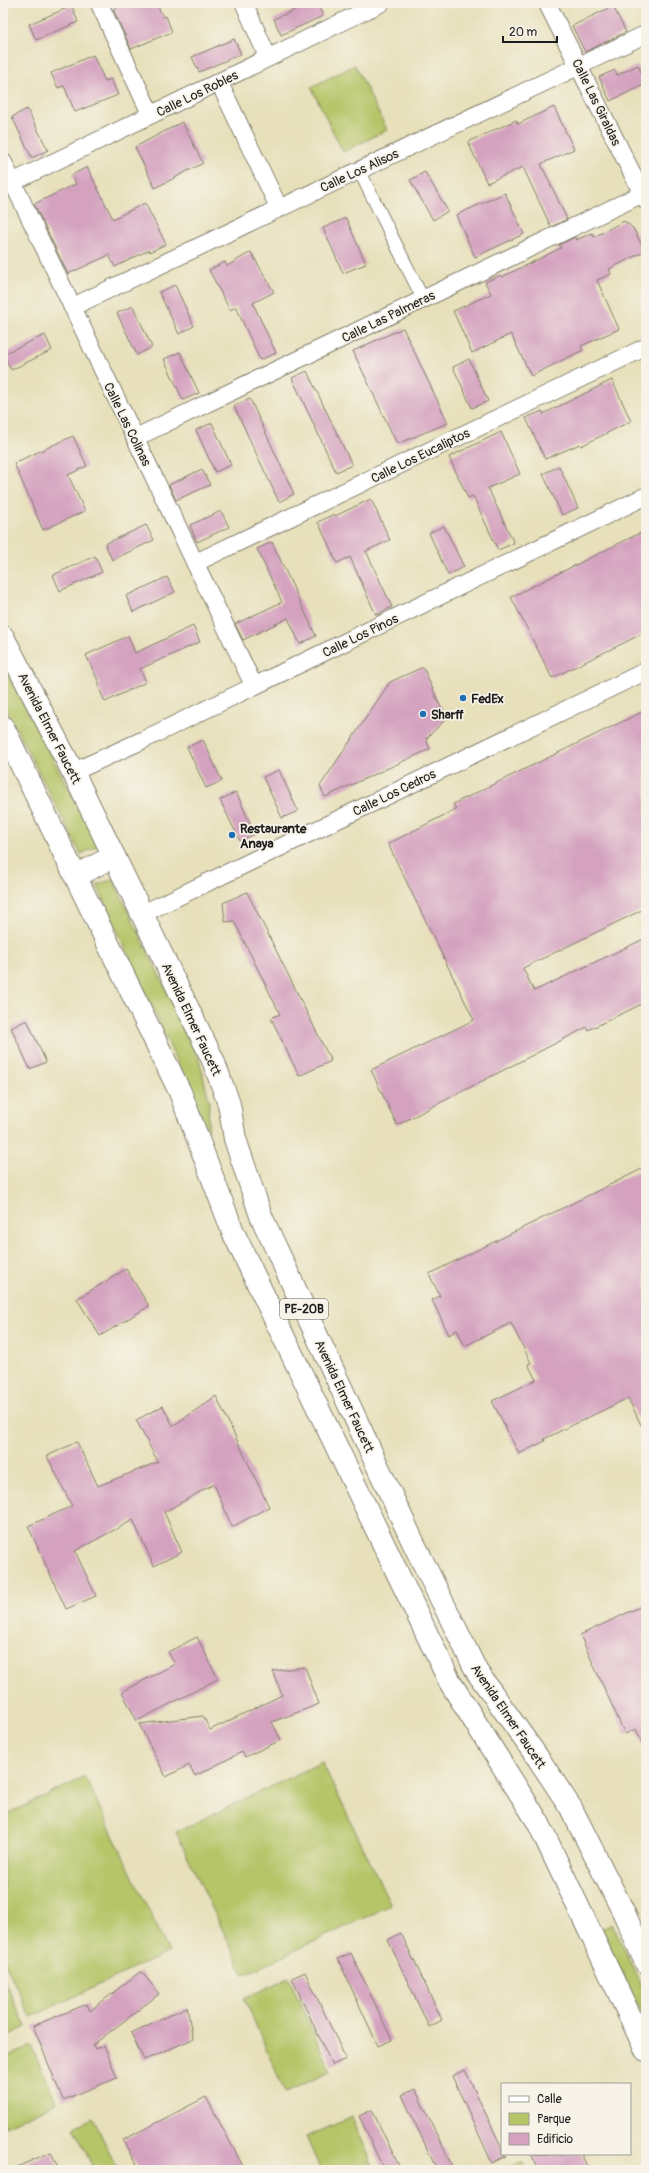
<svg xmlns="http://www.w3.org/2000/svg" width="649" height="2173" font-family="Pangolin,sans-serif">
<rect width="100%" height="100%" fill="#f7f3e8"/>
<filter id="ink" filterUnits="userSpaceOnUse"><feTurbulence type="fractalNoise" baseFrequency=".025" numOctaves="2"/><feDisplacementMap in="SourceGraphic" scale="8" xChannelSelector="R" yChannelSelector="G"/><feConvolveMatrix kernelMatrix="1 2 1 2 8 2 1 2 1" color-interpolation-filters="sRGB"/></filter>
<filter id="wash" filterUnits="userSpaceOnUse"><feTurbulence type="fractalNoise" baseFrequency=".012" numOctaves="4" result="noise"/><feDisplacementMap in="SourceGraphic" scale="16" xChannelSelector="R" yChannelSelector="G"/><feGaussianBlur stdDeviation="0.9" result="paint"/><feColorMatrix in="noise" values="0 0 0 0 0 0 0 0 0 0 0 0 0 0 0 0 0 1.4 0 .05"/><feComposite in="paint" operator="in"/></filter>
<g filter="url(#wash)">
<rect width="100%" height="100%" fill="#e7e0bb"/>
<!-- green -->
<g fill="#b5c567" stroke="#687042">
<path d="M 355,65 L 387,130 L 343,152 L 311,87 Z"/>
<path d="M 3,666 L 99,845 L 81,854 L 3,703 Z"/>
<path d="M 113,879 L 199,1058 L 209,1101 L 208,1131 L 97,885 Z"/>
<path d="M 322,1762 L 391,1905 L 244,1975 L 176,1832 Z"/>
<path d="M 85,1777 L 169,1952 L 31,2017 L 3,1959 L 3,1816 Z"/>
<path d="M 612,1923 L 646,1996 L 646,2024 L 601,1929 Z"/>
<path d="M 3,1978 L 26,2027 L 3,2038 Z"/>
<path d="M 289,1978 L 331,2072 L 285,2092 L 244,1998 Z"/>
<path d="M 31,2046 L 57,2103 L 3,2127 L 3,2072 L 5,2071 L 3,2059 Z"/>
<path d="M 352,2117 L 375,2170 L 321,2170 L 306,2137 Z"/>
<path d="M 93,2118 L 118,2170 L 94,2170 L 74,2127 Z"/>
<path d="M 522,2161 L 526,2170 L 501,2170 Z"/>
</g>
<g id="blocks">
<!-- building -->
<g fill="#d4a2bf">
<path d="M 126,3 L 156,3 L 163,17 L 166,16 L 172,32 L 131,49 L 113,9 Z"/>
<path d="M 311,3 L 317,3 L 323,16 L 281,35 L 274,19 Z"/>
<path d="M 72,6 L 78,22 L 36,40 L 29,24 Z"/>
<path d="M 613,6 L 626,32 L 585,52 L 572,26 Z"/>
<path d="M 234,39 L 241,54 L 199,72 L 192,57 Z"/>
<path d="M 93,55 L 105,81 L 111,79 L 118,95 L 75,112 L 64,86 L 58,88 L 51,73 Z"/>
<path d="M 638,65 L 646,84 L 610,101 L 599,77 L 615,70 L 617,75 Z"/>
<path d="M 554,107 L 574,149 L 541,164 L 567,219 L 551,227 L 523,167 L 487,183 L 468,142 L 516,120 L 518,124 Z"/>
<path d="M 27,109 L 48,150 L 32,158 L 12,117 Z"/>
<path d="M 182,122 L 203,163 L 155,188 L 135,147 Z"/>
<path d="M 87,167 L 113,219 L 145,203 L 166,244 L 150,252 L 149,250 L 115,267 L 109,255 L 68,274 L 34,204 L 76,184 L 72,175 Z"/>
<path d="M 425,172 L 448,211 L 433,220 L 410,180 Z"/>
<path d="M 505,193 L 524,234 L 475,257 L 456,215 Z"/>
<path d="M 346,218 L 366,264 L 343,273 L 323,228 Z"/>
<path d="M 624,221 L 633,228 L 645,251 L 609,269 L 611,274 L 597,280 L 619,329 L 581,346 L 583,350 L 531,376 L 511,334 L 472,353 L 453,311 L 491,294 L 485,282 L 501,275 L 502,277 L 561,248 L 559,245 L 575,237 L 576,240 L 592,233 L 594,237 Z"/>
<path d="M 251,252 L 274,292 L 253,303 L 276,353 L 260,360 L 236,307 L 230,310 L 209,270 L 225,262 L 227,266 Z"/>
<path d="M 175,285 L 194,326 L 179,334 L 159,292 Z"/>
<path d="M 133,306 L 152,347 L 137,355 L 117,313 Z"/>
<path d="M 403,328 L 448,423 L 397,444 L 353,351 Z"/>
<path d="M 45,335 L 52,350 L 11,370 L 3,354 Z"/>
<path d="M 180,352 L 199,393 L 183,400 L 164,359 Z"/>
<path d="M 469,359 L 488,401 L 472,408 L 453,367 Z"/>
<path d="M 307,371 L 352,465 L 336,472 L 292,378 Z"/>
<path d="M 612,380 L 631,421 L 581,446 L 580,444 L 545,459 L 526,418 L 542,411 L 543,414 Z"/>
<path d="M 250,399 L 294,494 L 279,502 L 234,406 Z"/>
<path d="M 212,423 L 231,465 L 215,472 L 196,430 Z"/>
<path d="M 501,432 L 520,474 L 488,488 L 514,543 L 498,550 L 473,496 L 468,498 L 449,457 Z"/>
<path d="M 73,436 L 87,466 L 68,475 L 85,511 L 43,530 L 14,463 Z"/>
<path d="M 559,466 L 578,508 L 562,515 L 543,474 Z"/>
<path d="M 202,469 L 210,485 L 176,500 L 169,485 Z"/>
<path d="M 371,499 L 390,540 L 366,551 L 392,607 L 376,615 L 350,557 L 337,563 L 318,522 L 334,514 L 335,516 Z"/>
<path d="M 221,511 L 229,527 L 197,542 L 190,525 Z"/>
<path d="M 146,525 L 154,540 L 112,560 L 105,544 Z"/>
<path d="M 444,526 L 464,567 L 448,575 L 429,533 Z"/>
<path d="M 646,530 L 646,632 L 552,678 L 511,597 Z"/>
<path d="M 272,542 L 316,636 L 300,644 L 288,618 L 243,640 L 235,624 L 282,602 L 257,549 Z"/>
<path d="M 95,556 L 102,572 L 60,591 L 53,575 Z"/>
<path d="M 167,577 L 175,592 L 133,612 L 126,596 Z"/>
<path d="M 193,626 L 200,642 L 140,669 L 146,682 L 105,702 L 98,686 L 100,685 L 86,655 L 128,636 L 135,653 Z"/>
<path d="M 423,667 L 446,719 L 426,739 L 430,749 L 325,797 L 320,786 L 390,682 Z"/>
<path d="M 646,710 L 646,908 L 523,968 L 534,991 L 646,938 L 646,1002 L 588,1030 L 587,1027 L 397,1125 L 371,1070 L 474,1020 L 388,844 L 456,809 L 453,804 Z"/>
<path d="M 203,740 L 222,781 L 206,788 L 187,747 Z"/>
<path d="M 279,770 L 298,811 L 282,818 L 263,777 Z"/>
<path d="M 236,792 L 255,834 L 240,841 L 220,800 Z"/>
<path d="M 247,892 L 331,1061 L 299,1076 L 271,1018 L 280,1014 L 234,921 L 225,922 L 223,903 Z"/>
<path d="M 27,1020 L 46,1062 L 30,1069 L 11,1028 Z"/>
<path d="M 646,1167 L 646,1435 L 628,1398 L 544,1439 L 545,1441 L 519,1454 L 492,1401 L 536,1380 L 528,1364 L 531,1363 L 511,1323 L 465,1346 L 457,1330 L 449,1335 L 432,1300 L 440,1296 L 429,1274 Z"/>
<path d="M 126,1269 L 149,1306 L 100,1336 L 77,1299 Z"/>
<path d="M 216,1396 L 269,1507 L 232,1527 L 214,1484 L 164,1512 L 182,1552 L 154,1566 L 133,1520 L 75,1551 L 96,1596 L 66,1609 L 28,1526 L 72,1506 L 47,1456 L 77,1442 L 98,1486 L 158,1462 L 136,1420 L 163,1406 L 173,1426 Z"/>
<path d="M 646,1604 L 646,1752 L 636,1729 L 625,1734 L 580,1635 Z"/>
<path d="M 197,1637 L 218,1679 L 137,1721 L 122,1692 L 175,1664 L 168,1652 Z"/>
<path d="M 305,1667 L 319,1704 L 272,1722 L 281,1740 L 245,1757 L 242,1752 L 195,1776 L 189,1765 L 166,1777 L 139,1724 L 203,1716 L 210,1730 L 282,1695 L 273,1671 Z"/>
<path d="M 401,1933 L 442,2020 L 429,2027 L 388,1940 Z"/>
<path d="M 351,1953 L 392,2040 L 378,2046 L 338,1959 Z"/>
<path d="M 141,1971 L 159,1994 L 93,2045 L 95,2049 L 104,2045 L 117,2078 L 63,2100 L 33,2026 L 87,2004 L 90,2011 Z"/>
<path d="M 305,1972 L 346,2059 L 332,2065 L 292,1978 Z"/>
<path d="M 187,2007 L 193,2039 L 144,2060 L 131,2033 Z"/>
<path d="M 465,2070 L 502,2148 L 502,2154 L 506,2156 L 492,2163 L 452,2076 Z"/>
<path d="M 415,2089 L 454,2170 L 437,2170 L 402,2095 Z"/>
<path d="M 206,2097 L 245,2170 L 139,2170 L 123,2140 Z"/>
<path d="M 372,2110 L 401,2170 L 384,2170 L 359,2116 Z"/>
<path d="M 51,2152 L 59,2170 L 10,2170 Z"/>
<path d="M 531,2154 L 581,2154 L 589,2170 L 539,2170 Z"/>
</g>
</g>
</g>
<g filter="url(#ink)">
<use href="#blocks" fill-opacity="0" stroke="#827e6c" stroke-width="1"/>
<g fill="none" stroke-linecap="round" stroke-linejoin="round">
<defs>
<path id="pedestrian" d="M 359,170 L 423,299"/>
<g id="minor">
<path d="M 99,3 L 151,115"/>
<path d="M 244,3 L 268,58"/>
<path d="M 547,3 L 646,201"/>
<path d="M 219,82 L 279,208"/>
<path d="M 3,162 L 254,686"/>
<path d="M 13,182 L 381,3"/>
<path d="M 72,307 L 646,34"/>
<path d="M 135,438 L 642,194"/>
<path d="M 195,563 L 646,347"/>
<path d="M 73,772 L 143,740 L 646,496"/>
<path d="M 142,914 L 646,671"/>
</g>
<g id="trunk">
<path d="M 3,637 L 73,772 L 213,1060 L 229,1104 L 235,1139 L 261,1216 L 413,1542 L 477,1672 L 538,1758 L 571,1808 L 624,1913 L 646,1963"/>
<path d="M 3,727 L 180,1092 L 233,1232 L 450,1682 L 538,1822 L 646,2050"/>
<path d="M 76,876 L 114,856"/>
</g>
</defs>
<!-- pedestrian casing -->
<use href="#pedestrian" stroke="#827e6c" stroke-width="14"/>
<!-- minor casing -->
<use href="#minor" stroke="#827e6c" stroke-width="19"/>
<!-- trunk casing -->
<use href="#trunk" stroke="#827e6c" stroke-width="24"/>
<!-- pedestrian -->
<use href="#pedestrian" stroke="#fff" stroke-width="12"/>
<!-- minor -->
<use href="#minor" stroke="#fff" stroke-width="17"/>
<!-- trunk -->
<use href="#trunk" stroke="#fff" stroke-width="22"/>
</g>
</g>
<!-- markers -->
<g fill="#1f6fb2" stroke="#f7f3e8" stroke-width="1.5">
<circle cx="463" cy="698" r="4"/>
<circle cx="423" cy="714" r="4"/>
<circle cx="232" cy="835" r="4"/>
</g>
<g text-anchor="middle" stroke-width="3.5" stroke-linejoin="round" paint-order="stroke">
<!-- shield labels -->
<rect fill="#f7f3e8" stroke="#5e5c59" stroke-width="1" x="280" y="1299" width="48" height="20" rx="3"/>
<g font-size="12" font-weight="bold" fill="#1c1c1c">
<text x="304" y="1313">PE-20B</text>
</g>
<!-- street labels -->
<g font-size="13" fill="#1c1c1c" stroke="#f7f3e8">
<text transform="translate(197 93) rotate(-26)" y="5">Calle Los Robles</text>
<text transform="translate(597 102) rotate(64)" y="5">Calle Las Giraldas</text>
<text transform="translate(359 170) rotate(-25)" y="5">Calle Los Alisos</text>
<text transform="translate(388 316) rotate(-26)" y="5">Calle Las Palmeras</text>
<text transform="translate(128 424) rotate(64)" y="5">Calle Las Colinas</text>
<text transform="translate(420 455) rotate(-26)" y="5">Calle Los Eucaliptos</text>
<text transform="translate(360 635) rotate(-26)" y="5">Calle Los Pinos</text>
<text transform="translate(50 728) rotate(63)" y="5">Avenida Elmer Faucett</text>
<text transform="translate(394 792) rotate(-26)" y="5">Calle Los Cedros</text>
<text transform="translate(192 1019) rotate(65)" y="5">Avenida Elmer Faucett</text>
<text transform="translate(345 1396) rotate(65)" y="5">Avenida Elmer Faucett</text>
<text transform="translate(509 1716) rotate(56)" y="5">Avenida Elmer Faucett</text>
</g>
<!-- poi labels -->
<g font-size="13" font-weight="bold" fill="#1c1c1c" stroke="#f7f3e8" text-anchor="start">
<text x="471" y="703">FedEx</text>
<text x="431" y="719">Sharff</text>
<text x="240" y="833">Restaurante<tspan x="240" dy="15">Anaya</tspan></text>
</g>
</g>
<!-- margin -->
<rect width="649" height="2173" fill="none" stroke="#f7f3e8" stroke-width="16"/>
<!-- legend -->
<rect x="501" y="2083" width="130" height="72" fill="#f7f3e8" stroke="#9f9d96"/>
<rect x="509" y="2096" width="20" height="6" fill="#ffffff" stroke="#9f9d96"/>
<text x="537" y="2103" font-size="12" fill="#1c1c1c">Calle</text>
<rect x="509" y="2113" width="20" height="12" fill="#b5c567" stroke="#9f9d96"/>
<text x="537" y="2123" font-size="12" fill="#1c1c1c">Parque</text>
<rect x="509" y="2133" width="20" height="12" fill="#d4a2bf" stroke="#9f9d96"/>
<text x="537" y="2143" font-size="12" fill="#1c1c1c">Edificio</text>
<!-- scale -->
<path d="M503 36v6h54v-6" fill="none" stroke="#1c1c1c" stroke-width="2"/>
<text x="509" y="36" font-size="12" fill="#1c1c1c" stroke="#f7f3e8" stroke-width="3" paint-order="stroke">20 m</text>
</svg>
